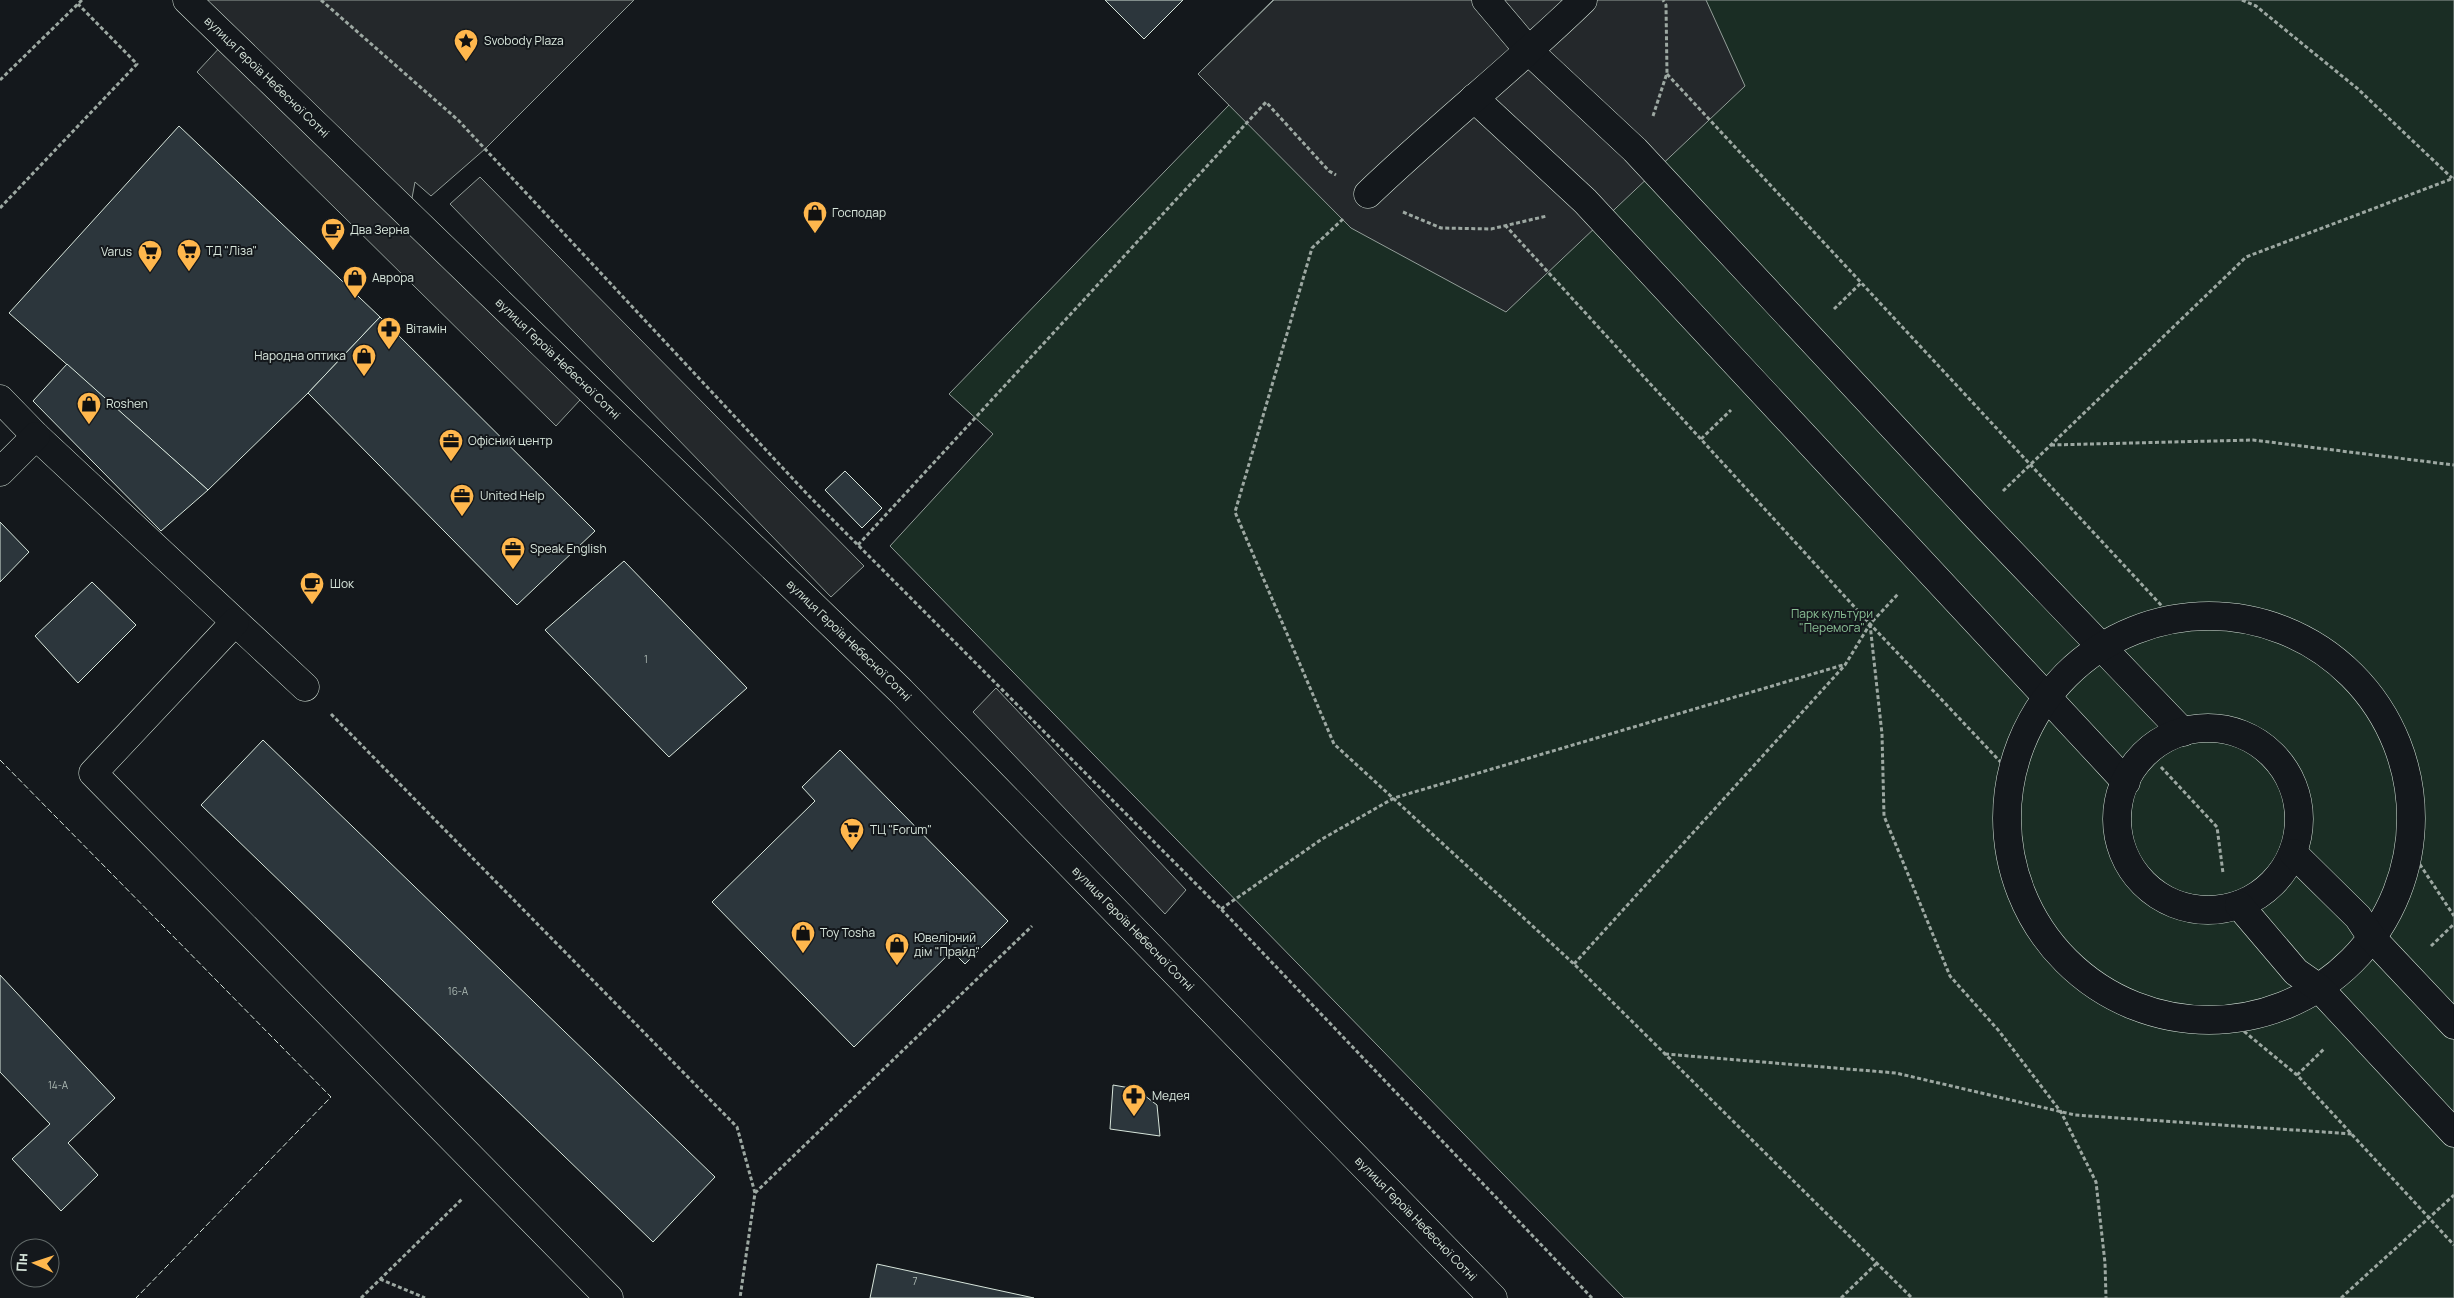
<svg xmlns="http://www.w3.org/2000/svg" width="2454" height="1298" font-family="Manrope,sans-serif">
<rect width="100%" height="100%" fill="#14181c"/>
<!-- green -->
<path fill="#1a2d24" stroke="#939e99" d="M 1273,0 L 2454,0 L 2454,1298 L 1624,1298 L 890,546 L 993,434 L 949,394 L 1229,105 L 1198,74 Z"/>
<!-- parking -->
<g fill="#24282b" stroke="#939e99">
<path d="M 187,0 L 634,0 L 485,149 L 431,196 L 415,182 L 409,214 Z"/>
<path d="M 1274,0 L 1706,0 L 1745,86 L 1506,312 L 1351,228 L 1198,74 Z"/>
<path d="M 223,44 L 580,400 L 556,426 L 197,72 Z"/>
<path d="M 480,177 L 864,566 L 831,597 L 450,204 Z"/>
<path d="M 996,688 L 1186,890 L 1165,914 L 973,712 Z"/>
</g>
<!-- building -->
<g fill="#2c363c" stroke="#d8e6dc">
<path d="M 1105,0 L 1183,0 L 1144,39 Z"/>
<path d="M 179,126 L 380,317 L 308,393 L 208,490 L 9,313 Z"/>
<path d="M 380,317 L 595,531 L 517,605 L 308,393 Z"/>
<path d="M 67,364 L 208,490 L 161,531 L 33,401 Z"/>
<path d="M 845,471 L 882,508 L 862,528 L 825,490 Z"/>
<path d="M 0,522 L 29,552 L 0,582 Z"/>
<path d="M 624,561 L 747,688 L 669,757 L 545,630 Z"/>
<path d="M 92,582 L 136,625 L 78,683 L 35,636 Z"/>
<path d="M 263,740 L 715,1177 L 653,1242 L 201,805 Z"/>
<path d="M 840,750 L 1008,921 L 965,964 L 952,951 L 854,1047 L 712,902 L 815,801 L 802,787 Z"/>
<path d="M 0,975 L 115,1098 L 68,1143 L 98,1175 L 61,1211 L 12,1159 L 50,1124 L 0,1072 Z"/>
<path d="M 1113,1085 L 1136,1089 L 1157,1105 L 1160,1136 L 1110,1129 Z"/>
<path d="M 877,1264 L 1034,1298 L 870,1298 Z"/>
</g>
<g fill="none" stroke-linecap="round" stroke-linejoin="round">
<defs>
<g id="minor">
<path id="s1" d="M 187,0 L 901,691 L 1493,1298"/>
<path d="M 1486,0 L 1530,52 L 1635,150 L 1977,517 L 2183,732"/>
<path d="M 1474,98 L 1585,201 L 2126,782"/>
<path d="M 1368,194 C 1438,127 1514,67 1583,0"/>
<path d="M 0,399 L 36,436 L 305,687"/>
<path d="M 0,472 L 36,436"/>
<circle cx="2209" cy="818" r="202"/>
<path d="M 235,622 L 93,773 L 609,1298"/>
<circle cx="2208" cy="819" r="91"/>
<path d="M 2293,853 L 2358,917 L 2372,938 L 2454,1025"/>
<path d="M 2239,905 L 2296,972 L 2319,988 L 2454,1133"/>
</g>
</defs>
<!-- minor casing -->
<use href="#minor" stroke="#d8e6dc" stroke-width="29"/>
<!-- path -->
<g stroke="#9da8a2" stroke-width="3" stroke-dasharray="4 2.5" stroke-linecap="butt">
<path d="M 321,0 L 458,120 L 808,495 L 1221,909 L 1592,1298"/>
<path d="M 2242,0 L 2256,6 L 2358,89 L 2452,178"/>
<path d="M 1667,74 L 2174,619"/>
<path d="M 0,80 L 82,0"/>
<path d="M 1653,116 L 1667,73 L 1666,5 L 1663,0"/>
<path d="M 0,208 L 137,64 L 78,4"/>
<path d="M 1403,212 L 1441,228 L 1491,229 L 1547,216"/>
<path d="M 1343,219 L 1312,248 L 1235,512 L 1334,744 L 1574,964 L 1912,1298"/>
<path d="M 1505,225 L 1870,624 L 2012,774"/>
<path d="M 1834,309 L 1862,282"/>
<path d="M 1701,439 L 1731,410"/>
<path d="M 2051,445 L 2253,440 L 2454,465"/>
<path d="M 2003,491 L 2246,257 L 2454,178"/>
<path d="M 858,545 L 1266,102 L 1329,171 L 1336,175"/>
<path d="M 1870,624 L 1882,734 L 1884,816 L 1950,976 L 1999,1031 L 2061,1112 L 2096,1182 L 2105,1263 L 2106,1298"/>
<path d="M 331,714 L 737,1127 L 755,1193 L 740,1298"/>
<path d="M 2161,767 L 2217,827 L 2223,873"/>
<path d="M 2409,848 L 2454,916"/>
<path d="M 1221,909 L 1322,839 L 1394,798 L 1843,665"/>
<path d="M 2431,946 L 2454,924"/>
<path d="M 1574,964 L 1845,665 L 1870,624 L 1899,593"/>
<path d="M 2229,1019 L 2297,1075 L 2454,1245"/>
<path d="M 1665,1054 L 1896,1073 L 2075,1115 L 2353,1134"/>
<path d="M 2297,1075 L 2324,1049"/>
<path d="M 755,1193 L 1032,926"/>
<path d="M 380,1279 L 425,1298"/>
<path d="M 361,1298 L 462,1199"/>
<path d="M 1841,1298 L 1877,1263"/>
<path d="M 2341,1298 L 2454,1195"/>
</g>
<!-- minor -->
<use href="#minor" stroke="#14181c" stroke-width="28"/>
<!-- fence -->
<path stroke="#d8e6dc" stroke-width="1" stroke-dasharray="6 2.5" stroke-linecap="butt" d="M 0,760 L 331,1097 L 136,1298"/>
</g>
<!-- icons -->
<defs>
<symbol id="sight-pin" viewBox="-11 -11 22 30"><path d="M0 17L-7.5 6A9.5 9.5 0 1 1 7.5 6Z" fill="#ffb74d" stroke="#14181c"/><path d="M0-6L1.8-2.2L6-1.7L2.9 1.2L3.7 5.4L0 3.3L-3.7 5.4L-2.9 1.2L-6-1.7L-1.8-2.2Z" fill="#111"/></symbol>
<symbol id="shop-pin" viewBox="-11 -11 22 30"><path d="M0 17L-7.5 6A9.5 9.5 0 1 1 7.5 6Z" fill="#ffb74d" stroke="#14181c"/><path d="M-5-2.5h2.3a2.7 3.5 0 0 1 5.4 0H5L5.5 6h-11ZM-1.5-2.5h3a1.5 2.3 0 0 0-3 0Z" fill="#111"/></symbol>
<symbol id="cafe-pin" viewBox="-11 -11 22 30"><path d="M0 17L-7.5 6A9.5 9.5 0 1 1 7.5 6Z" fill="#ffb74d" stroke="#14181c"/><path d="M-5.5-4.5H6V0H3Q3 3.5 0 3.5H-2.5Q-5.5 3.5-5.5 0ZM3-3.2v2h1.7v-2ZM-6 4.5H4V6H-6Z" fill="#111"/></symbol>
<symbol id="supermarket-pin" viewBox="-11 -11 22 30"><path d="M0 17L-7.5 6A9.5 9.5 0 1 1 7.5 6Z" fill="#ffb74d" stroke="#14181c"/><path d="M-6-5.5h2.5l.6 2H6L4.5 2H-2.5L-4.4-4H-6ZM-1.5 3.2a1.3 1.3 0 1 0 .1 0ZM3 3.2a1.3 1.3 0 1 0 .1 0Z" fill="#111"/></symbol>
<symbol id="pharmacy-pin" viewBox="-11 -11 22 30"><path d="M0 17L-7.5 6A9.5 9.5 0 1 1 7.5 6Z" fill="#ffb74d" stroke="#14181c"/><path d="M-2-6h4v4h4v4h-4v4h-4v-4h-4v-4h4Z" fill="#111"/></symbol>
<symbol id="office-pin" viewBox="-11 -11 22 30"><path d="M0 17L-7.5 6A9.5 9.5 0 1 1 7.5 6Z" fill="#ffb74d" stroke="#14181c"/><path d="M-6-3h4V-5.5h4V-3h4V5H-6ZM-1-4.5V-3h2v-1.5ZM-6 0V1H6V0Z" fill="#111"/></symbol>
</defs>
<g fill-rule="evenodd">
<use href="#sight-pin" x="452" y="27" width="28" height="38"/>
<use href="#shop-pin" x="801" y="199" width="28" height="38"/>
<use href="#cafe-pin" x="319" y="216" width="28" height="38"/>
<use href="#supermarket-pin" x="175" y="237" width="28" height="38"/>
<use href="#supermarket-pin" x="136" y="238" width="28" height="38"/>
<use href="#shop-pin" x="341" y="264" width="28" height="38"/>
<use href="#pharmacy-pin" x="375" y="315" width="28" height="38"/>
<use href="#shop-pin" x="350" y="342" width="28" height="38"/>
<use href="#shop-pin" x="75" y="390" width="28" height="38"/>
<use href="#office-pin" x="437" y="427" width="28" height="38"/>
<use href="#office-pin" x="448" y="482" width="28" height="38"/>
<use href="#office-pin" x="499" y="535" width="28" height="38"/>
<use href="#cafe-pin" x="298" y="570" width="28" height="38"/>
<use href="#supermarket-pin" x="838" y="816" width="28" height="38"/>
<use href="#shop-pin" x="789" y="919" width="28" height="38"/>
<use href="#shop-pin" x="883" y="931" width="28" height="38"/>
<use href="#pharmacy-pin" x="1120" y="1082" width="28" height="38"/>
</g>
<g text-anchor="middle" stroke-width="4" stroke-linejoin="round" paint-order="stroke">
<!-- number labels -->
<g font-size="10" fill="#adbab4">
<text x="646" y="663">1</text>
<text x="458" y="995">16-А</text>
<text x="58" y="1089">14-А</text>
<text x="915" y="1285">7</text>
</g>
<!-- poi labels -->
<g font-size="12" fill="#d8e6dc" stroke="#14181c" text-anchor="start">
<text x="484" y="45">Svobody Plaza</text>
<text x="832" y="217">Господар</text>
<text x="350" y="234">Два Зерна</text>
<text x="206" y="255">ТД "Ліза"</text>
<text x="132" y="256" text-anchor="end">Varus</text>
<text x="372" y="282">Аврора</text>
<text x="406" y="333">Вітамін</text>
<text x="346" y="360" text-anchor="end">Народна оптика</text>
<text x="106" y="408">Roshen</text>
<text x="468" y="445">Офісний центр</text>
<text x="480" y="500">United Help</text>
<text x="530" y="553">Speak English</text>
<text x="330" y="588">Шок</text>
<text x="870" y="834">ТЦ "Forum"</text>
<text x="820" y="937">Toy Tosha</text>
<text x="914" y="942">Ювелірний<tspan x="914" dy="14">дім "Прайд"</tspan></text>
<text x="1152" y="1100">Медея</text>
</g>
<!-- street labels -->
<g font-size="12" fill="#d8e6dc" stroke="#14181c">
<text dy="4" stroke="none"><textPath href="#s1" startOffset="111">вулиця Героїв Небесної Сотні</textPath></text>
<text dy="4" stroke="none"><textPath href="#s1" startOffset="516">вулиця Героїв Небесної Сотні</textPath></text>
<text dy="4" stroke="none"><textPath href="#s1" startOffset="921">вулиця Героїв Небесної Сотні</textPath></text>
<text dy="4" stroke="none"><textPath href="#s1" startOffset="1326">вулиця Героїв Небесної Сотні</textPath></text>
<text dy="4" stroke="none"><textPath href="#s1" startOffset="1731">вулиця Героїв Небесної Сотні</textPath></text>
</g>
<!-- park labels -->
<g font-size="12" fill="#8ac095" stroke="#14181c">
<text x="1832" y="618">Парк культури<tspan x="1832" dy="14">"Перемога"</tspan></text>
</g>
</g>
<!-- north arrow -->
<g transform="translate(35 1263) rotate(273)"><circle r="24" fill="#14181c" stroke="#626a69"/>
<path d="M0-4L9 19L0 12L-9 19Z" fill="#ffb74d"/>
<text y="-8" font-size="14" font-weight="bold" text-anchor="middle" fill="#d8e6dc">Пн</text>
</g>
</svg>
